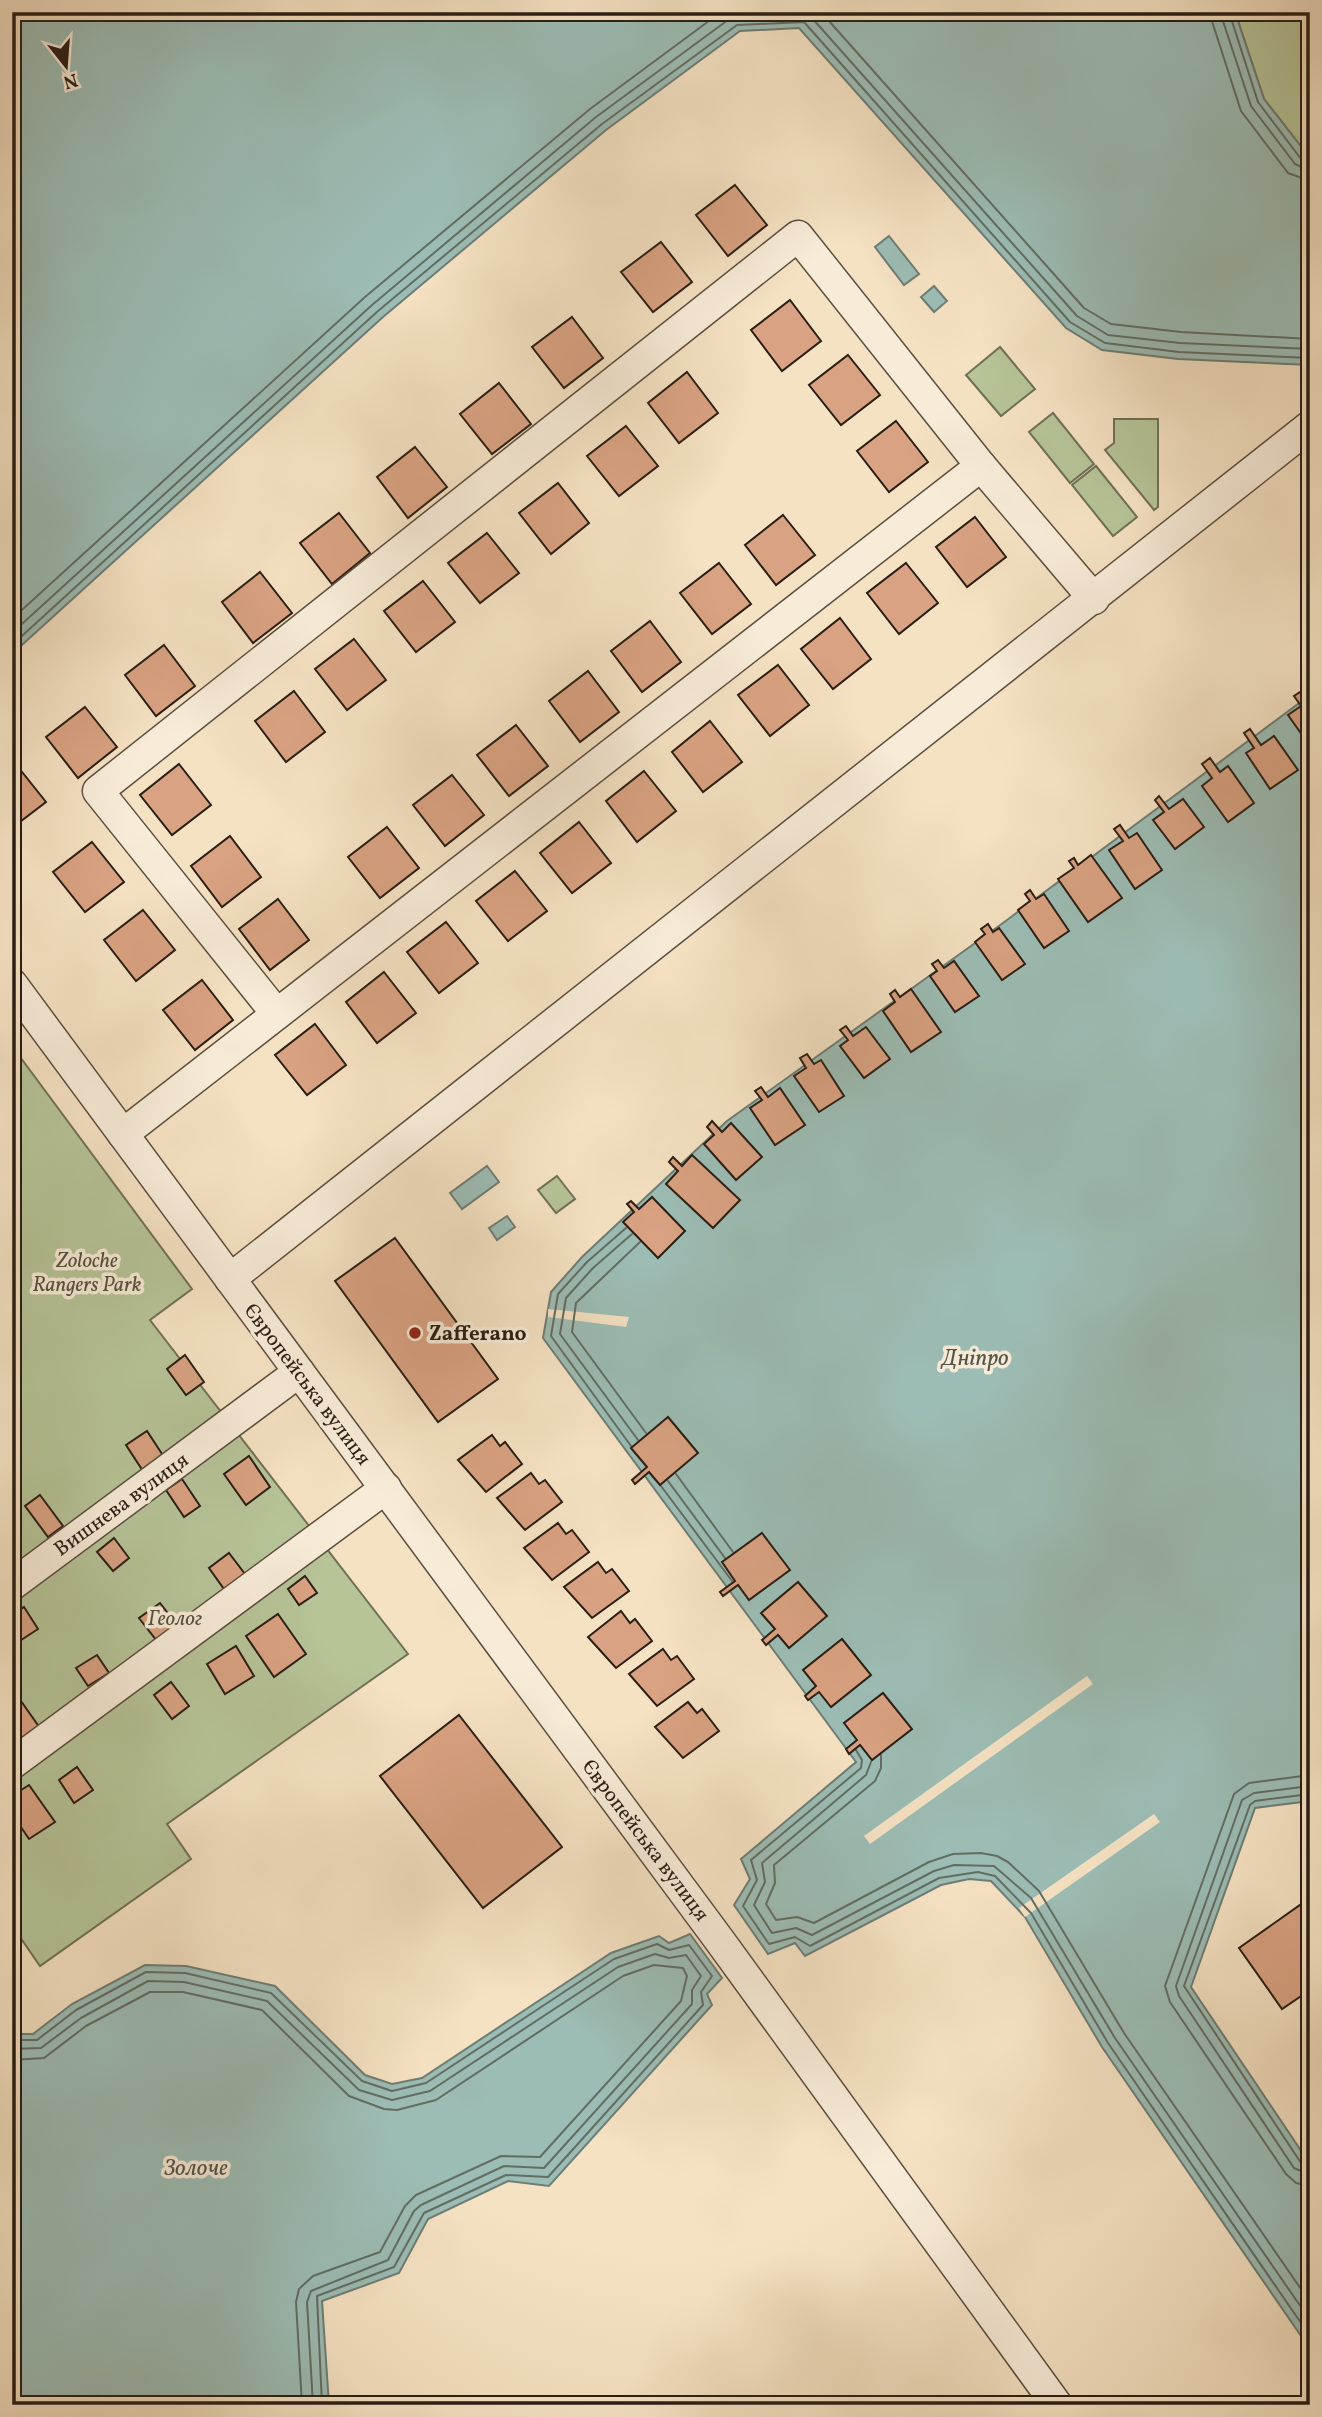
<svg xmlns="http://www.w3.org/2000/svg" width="1322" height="2417" font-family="Vollkorn,serif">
<rect width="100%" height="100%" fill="#f5e2c3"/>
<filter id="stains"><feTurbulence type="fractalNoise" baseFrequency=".00286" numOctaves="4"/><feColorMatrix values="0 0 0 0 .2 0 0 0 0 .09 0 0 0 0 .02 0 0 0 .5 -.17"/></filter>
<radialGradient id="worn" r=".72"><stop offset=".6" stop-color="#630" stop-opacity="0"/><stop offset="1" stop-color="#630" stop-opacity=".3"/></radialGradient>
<!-- green -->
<g fill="#b6c498" stroke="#707056" stroke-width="2">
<path d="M 1235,12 L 1310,12 L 1310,158 L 1264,99 Z"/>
<path d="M 1000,347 L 1035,389 L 1001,416 L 966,375 Z"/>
<path d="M 1053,413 L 1094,464 L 1070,483 L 1029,432 Z"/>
<path d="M 1114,419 L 1158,419 L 1158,507 L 1154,510 L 1105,450 L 1114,443 Z"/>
<path d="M 1096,466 L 1137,517 L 1113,536 L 1072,485 Z"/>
<path d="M 12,1046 L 192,1289 L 150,1320 L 408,1654 L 167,1824 L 191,1859 L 40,1966 L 15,1930 L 12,1932 Z"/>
<path d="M 557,1176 L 575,1199 L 556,1213 L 538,1190 Z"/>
</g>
<!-- water -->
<g fill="#9cbdb5" stroke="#6e7d75" stroke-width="2">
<path d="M 12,12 L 1235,12 L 1264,99 L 1310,158 L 1310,365 L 1178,359 L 1102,350 L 1066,328 L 799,28 L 740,31 L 606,130 L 383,317 L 12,654 Z"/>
<path d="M 889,236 L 919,274 L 904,285 L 875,247 Z"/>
<path d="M 934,286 L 947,301 L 934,312 L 921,297 Z"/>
<path d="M 1310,695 L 1310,1801 L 1255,1808 L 1191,1987 L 1310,2164 L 1310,2349 L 1102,2047 L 1025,1917 L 991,1881 L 969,1879 L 941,1885 L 805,1956 L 795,1943 L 768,1954 L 734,1905 L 750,1879 L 741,1859 L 856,1762 L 543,1338 L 551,1292 L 582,1257 L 727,1121 L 1003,923 Z"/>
<path d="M 487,1166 L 499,1182 L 462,1209 L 450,1193 Z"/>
<path d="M 507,1216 L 515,1227 L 497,1240 L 489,1228 Z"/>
<path d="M 690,1934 L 722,1978 L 707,1994 L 712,2005 L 549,2186 L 508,2181 L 428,2219 L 399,2273 L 322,2301 L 329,2405 L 12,2405 L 12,2034 L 33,2034 L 72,2004 L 145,1965 L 186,1966 L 275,1986 L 365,2075 L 392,2084 L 422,2078 L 611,1953 L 659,1936 L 669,1943 Z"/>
</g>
<!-- pier -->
<g fill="#f5e2c3">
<path d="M 548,1309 L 629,1317 L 626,1327 L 548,1317 Z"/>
<path d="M 1087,1676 L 1093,1684 L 870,1844 L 864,1836 Z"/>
<path d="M 1154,1814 L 1160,1822 L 1025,1917 L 1019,1908 Z"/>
</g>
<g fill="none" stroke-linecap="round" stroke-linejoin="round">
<!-- shore -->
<g stroke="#626d64" stroke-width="2">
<path d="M 803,12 L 812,18 L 1077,316 L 1108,335 L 1180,343 L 1310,349"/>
<path d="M 821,12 L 1084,308 L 1111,324 L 1181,332 L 1310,339"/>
<path d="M 1209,12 L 1241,111 L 1288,173 L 1310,181"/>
<path d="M 1220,12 L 1251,106 L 1295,164 L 1310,171"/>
<path d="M 1229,12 L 1258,102 L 1301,159 L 1310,162"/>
<path d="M 12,619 L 365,297 L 590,109 L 721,12"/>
<path d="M 12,633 L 372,305 L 596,117 L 732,17 L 788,12"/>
<path d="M 12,645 L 378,311 L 602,124 L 737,25 L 804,22 L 1070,322 L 1105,343 L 1179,352 L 1310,358"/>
<path d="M 626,1228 L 587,1262 L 558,1294 L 551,1336 L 631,1446"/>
<path d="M 632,1234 L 593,1268 L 566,1298 L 560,1334 L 638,1440"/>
<path d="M 640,1242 L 576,1303 L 572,1332 L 646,1433"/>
<path d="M 676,1474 L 733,1552"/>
<path d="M 668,1481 L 725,1558"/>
<path d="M 661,1486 L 732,1581"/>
<path d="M 856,1750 L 862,1760 L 861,1768 L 751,1860 L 757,1880 L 743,1906 L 769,1944 L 795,1937 L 810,1946 L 939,1878 L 978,1872 L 995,1876 L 1031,1913 L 1108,2043 L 1310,2336"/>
<path d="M 881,1755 L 881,1768 L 875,1781 L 774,1865 L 775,1883 L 766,1904 L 776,1920 L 797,1917 L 814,1923 L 929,1862 L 953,1854 L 981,1853 L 997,1856 L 1008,1862 L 1039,1891 L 1124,2033 L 1310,2302"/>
<path d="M 871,1762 L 866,1775 L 762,1863 L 765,1882 L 754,1905 L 772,1933 L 796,1928 L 812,1935 L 934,1871 L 954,1865 L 994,1866 L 1031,1898 L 1115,2038 L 1310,2320"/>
<path d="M 1310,1775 L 1249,1783 L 1234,1794 L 1165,1986 L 1170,2002 L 1286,2174 L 1296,2183 L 1310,2186"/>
<path d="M 1310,1786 L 1254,1793 L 1242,1800 L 1176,1986 L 1179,1996 L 1294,2168 L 1310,2175"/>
<path d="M 1310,1794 L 1255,1801 L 1250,1805 L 1184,1986 L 1301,2163 L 1310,2166"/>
<path d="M 12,2040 L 37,2040 L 76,2010 L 146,1972 L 185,1973 L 271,1993 L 362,2081 L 392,2091 L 426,2083 L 614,1959 L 657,1944 L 669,1950 L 689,1945 L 712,1976 L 701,1992 L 703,2005 L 548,2177 L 506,2175 L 424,2213 L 394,2267 L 317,2296 L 322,2405"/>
<path d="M 12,2049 L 41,2048 L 81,2018 L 148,1981 L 184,1982 L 267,2001 L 359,2090 L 392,2100 L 430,2091 L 618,1967 L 655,1954 L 669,1958 L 686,1955 L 701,1976 L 692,1990 L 692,2004 L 544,2168 L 504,2166 L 421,2205 L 414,2211 L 388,2260 L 311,2291 L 307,2302 L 313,2405"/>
<path d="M 12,2060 L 44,2058 L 86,2026 L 150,1992 L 183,1992 L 262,2010 L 349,2096 L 384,2109 L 397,2110 L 436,2100 L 623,1976 L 654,1965 L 683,1968 L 687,1976 L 681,2001 L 540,2157 L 501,2156 L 416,2195 L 405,2206 L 380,2252 L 313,2276 L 299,2289 L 296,2302 L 302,2405"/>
</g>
</g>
<!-- building -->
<g fill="#d9a282" stroke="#291d14" stroke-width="2">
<path d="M 735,185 L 767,225 L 728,256 L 696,215 Z"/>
<path d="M 661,242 L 692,282 L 653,312 L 621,272 Z"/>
<path d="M 790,300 L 821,341 L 782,371 L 751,330 Z"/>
<path d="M 572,317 L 603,358 L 564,388 L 532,347 Z"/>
<path d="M 848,355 L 880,395 L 841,425 L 809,385 Z"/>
<path d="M 687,372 L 718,413 L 679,443 L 648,403 Z"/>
<path d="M 499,383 L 531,424 L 492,454 L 460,414 Z"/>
<path d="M 896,421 L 928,462 L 889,492 L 857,451 Z"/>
<path d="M 626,426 L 658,466 L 619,496 L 587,456 Z"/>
<path d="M 415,447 L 447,487 L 408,518 L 377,477 Z"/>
<path d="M 558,483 L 589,523 L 551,554 L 519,513 Z"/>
<path d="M 339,513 L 370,553 L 332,584 L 300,543 Z"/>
<path d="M 783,515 L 815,555 L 776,585 L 745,545 Z"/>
<path d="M 975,517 L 1006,557 L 967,587 L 936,547 Z"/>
<path d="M 487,533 L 519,573 L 480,603 L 448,563 Z"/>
<path d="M 719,563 L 751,604 L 712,634 L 680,593 Z"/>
<path d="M 906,563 L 938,603 L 899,634 L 867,593 Z"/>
<path d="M 260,572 L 292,613 L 253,643 L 222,602 Z"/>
<path d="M 423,581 L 455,622 L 416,652 L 384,611 Z"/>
<path d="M 840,618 L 871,659 L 833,689 L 801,649 Z"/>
<path d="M 650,621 L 681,662 L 642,692 L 611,651 Z"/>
<path d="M 354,639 L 386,680 L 347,710 L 315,669 Z"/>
<path d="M 164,645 L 195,686 L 156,716 L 125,675 Z"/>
<path d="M 778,665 L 809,705 L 770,736 L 738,695 Z"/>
<path d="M 588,671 L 619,712 L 580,742 L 549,701 Z"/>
<path d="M 294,691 L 325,732 L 286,762 L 255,721 Z"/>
<path d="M 1300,692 L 1310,703 L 1310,746 L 1288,715 L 1301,706 L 1294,696 Z"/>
<path d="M 85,707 L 117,747 L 78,778 L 46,737 Z"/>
<path d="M 710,721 L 742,762 L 703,792 L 672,752 Z"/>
<path d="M 516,725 L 548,766 L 509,796 L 477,755 Z"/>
<path d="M 1250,729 L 1261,745 L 1274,736 L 1298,770 L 1270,789 L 1246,753 L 1254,748 L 1244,733 Z"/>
<path d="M 1210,758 L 1220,772 L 1228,766 L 1254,803 L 1228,822 L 1202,786 L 1212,778 L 1202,764 Z"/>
<path d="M 14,762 L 46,802 L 12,828 L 12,763 Z"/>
<path d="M 179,764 L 211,805 L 172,835 L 140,795 Z"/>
<path d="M 644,771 L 676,811 L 637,842 L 606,801 Z"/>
<path d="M 452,775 L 484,815 L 445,846 L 413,805 Z"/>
<path d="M 1159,796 L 1169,809 L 1183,799 L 1204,827 L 1175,849 L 1153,820 L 1164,812 L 1155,800 Z"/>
<path d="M 579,822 L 611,863 L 572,893 L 540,853 Z"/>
<path d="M 1120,825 L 1129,838 L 1137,833 L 1162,870 L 1135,889 L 1109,850 L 1123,841 L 1114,829 Z"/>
<path d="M 387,827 L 419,868 L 380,898 L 348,857 Z"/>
<path d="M 230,836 L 261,877 L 222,907 L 191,866 Z"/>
<path d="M 92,842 L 124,882 L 85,912 L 53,872 Z"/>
<path d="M 1091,855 L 1122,898 L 1088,922 L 1058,879 L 1074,868 L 1069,861 L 1074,858 L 1078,865 Z"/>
<path d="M 515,871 L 547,911 L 508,941 L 476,901 Z"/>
<path d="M 1030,890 L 1036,899 L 1044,894 L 1069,931 L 1044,948 L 1018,910 L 1030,901 L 1025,894 Z"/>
<path d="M 278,899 L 309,940 L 270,970 L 239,929 Z"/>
<path d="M 143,910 L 175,950 L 136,981 L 104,940 Z"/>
<path d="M 446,922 L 478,963 L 439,993 L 407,952 Z"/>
<path d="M 988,924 L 993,932 L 999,928 L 1025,964 L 1002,980 L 975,942 L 985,934 L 981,929 Z"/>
<path d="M 938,960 L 944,968 L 954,961 L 979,996 L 955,1012 L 930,976 L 937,971 L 932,964 Z"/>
<path d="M 384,972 L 416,1013 L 377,1043 L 346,1002 Z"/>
<path d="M 202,980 L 233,1020 L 195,1050 L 163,1010 Z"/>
<path d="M 911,989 L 941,1032 L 911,1052 L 883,1011 L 895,1002 L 890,994 L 895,990 L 900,997 Z"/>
<path d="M 315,1024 L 346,1065 L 307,1095 L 275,1055 Z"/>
<path d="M 846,1026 L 853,1036 L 866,1027 L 890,1059 L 864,1078 L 840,1046 L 848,1040 L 840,1030 Z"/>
<path d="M 807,1054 L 814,1064 L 821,1060 L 844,1096 L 819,1112 L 794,1076 L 806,1068 L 800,1058 Z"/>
<path d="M 761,1087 L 768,1097 L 780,1088 L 805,1125 L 775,1145 L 750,1108 L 762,1100 L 755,1091 Z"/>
<path d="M 712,1121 L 722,1132 L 731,1123 L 762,1157 L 736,1180 L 704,1144 L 714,1135 L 707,1127 Z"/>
<path d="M 692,1155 L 740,1200 L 713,1228 L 666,1184 L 678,1171 L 669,1162 L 673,1157 L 682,1166 Z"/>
<path d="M 652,1197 L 685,1231 L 658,1258 L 623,1222 L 634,1212 L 627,1204 L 631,1201 L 639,1209 Z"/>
<path d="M 395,1238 L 498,1379 L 438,1422 L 335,1281 Z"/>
<path d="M 185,1355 L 204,1382 L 186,1395 L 167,1369 Z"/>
<path d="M 668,1417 L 698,1453 L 660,1485 L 649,1472 L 635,1484 L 632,1480 L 647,1467 L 631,1448 Z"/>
<path d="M 147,1431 L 164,1457 L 143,1471 L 126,1445 Z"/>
<path d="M 492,1435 L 500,1446 L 505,1442 L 522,1464 L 486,1492 L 458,1460 Z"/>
<path d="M 249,1456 L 270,1487 L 246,1505 L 224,1474 Z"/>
<path d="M 531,1473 L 539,1484 L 545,1480 L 562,1502 L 525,1530 L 497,1498 Z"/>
<path d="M 182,1479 L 200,1506 L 184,1517 L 166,1490 Z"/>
<path d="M 40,1495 L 63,1526 L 48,1537 L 25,1506 Z"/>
<path d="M 558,1523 L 566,1534 L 572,1530 L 589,1552 L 552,1580 L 524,1548 Z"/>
<path d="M 762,1533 L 790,1570 L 749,1600 L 738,1585 L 723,1596 L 720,1592 L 735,1581 L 722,1562 Z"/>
<path d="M 114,1538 L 129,1558 L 113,1571 L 97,1552 Z"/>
<path d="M 229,1553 L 245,1574 L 224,1589 L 209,1568 Z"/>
<path d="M 598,1562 L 606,1573 L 612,1569 L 629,1591 L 592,1618 L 564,1587 Z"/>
<path d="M 305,1576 L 317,1593 L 299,1605 L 288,1589 Z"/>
<path d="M 798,1582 L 827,1616 L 789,1648 L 778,1635 L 766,1645 L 762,1640 L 775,1629 L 761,1613 Z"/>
<path d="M 160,1603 L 177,1625 L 157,1641 L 139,1618 Z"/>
<path d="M 24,1607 L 38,1629 L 12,1646 L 12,1615 Z"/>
<path d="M 621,1611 L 630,1623 L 635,1619 L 652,1641 L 616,1668 L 588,1637 Z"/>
<path d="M 278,1614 L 306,1654 L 274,1677 L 246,1636 Z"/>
<path d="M 842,1639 L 871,1675 L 831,1707 L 819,1692 L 808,1700 L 805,1696 L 816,1686 L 803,1670 Z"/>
<path d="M 236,1646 L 254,1676 L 225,1694 L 207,1664 Z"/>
<path d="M 663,1649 L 671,1660 L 677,1656 L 694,1679 L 657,1706 L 629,1674 Z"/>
<path d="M 97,1655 L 109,1673 L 88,1686 L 76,1668 Z"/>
<path d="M 171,1682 L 189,1706 L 172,1719 L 154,1695 Z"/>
<path d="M 883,1693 L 912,1729 L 872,1760 L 860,1745 L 849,1754 L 846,1749 L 857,1740 L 844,1723 Z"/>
<path d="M 21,1701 L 42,1731 L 16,1749 L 12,1744 L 12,1707 Z"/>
<path d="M 688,1702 L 697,1713 L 702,1709 L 719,1731 L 683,1758 L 655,1727 Z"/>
<path d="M 459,1715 L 562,1847 L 483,1908 L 380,1776 Z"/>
<path d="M 77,1767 L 93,1790 L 74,1803 L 59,1780 Z"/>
<path d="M 29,1785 L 55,1822 L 29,1839 L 12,1814 L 12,1796 Z"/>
<path d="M 1300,1905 L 1310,1919 L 1310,1990 L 1282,2009 L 1239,1948 Z"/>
</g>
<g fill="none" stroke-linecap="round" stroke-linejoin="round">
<defs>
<g id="minor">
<path d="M 12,984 L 720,1941 L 1057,2405"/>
<path d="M 276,1013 L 98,791 L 798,236 L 981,466 L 1094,599"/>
<path d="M 123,1134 L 981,466"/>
<path d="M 230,1279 L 1310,426"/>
<path d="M 12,1585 L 299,1372"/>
<path d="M 12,1764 L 386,1488"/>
</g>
</defs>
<!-- minor casing -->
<use href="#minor" stroke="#5c4e40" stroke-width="33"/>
<!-- minor -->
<use href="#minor" stroke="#f8ecd8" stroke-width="30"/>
</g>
<!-- markers -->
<circle fill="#8f2418" stroke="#f8ecd8" stroke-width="2.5" cx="415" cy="1333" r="7"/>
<g text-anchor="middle" stroke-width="7" stroke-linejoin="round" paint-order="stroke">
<!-- park labels -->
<g font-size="21" font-style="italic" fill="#534f3c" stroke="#f8ecd8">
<text x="87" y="1267">Zoloche<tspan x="87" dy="24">Rangers Park</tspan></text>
<text x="175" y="1625">Геолог</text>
</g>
<!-- poi labels -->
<g font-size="21" font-weight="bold" fill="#291d14" stroke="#f8ecd8" text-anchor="start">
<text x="429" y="1340">Zafferano</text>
</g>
<!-- street labels -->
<g font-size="21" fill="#291d14" stroke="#f8ecd8">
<text transform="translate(308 1384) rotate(53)" y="7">Європейська вулиця</text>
<text transform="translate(121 1504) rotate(-36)" y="7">Вишнева вулиця</text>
<text transform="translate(646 1840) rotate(53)" y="7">Європейська вулиця</text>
</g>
<!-- water labels -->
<g font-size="23" font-style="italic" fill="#51554c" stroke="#f8ecd8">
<text x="975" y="1365">Дніпро</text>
<text x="196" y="2175">Золоче</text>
</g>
</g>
<!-- margin -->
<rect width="1322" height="2417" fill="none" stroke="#f5e2c3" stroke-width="42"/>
<rect x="14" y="14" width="1294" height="2389" fill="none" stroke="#291d14" stroke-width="3.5"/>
<rect x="21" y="21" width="1280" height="2375" fill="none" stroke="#291d14" stroke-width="2"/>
<!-- north arrow -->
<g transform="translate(66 66) rotate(163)" stroke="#f8ecd8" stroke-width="5" paint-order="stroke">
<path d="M0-5L12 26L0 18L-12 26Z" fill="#291d14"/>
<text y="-10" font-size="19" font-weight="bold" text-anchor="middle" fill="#291d14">N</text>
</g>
<rect width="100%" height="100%" filter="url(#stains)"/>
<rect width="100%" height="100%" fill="url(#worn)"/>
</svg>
